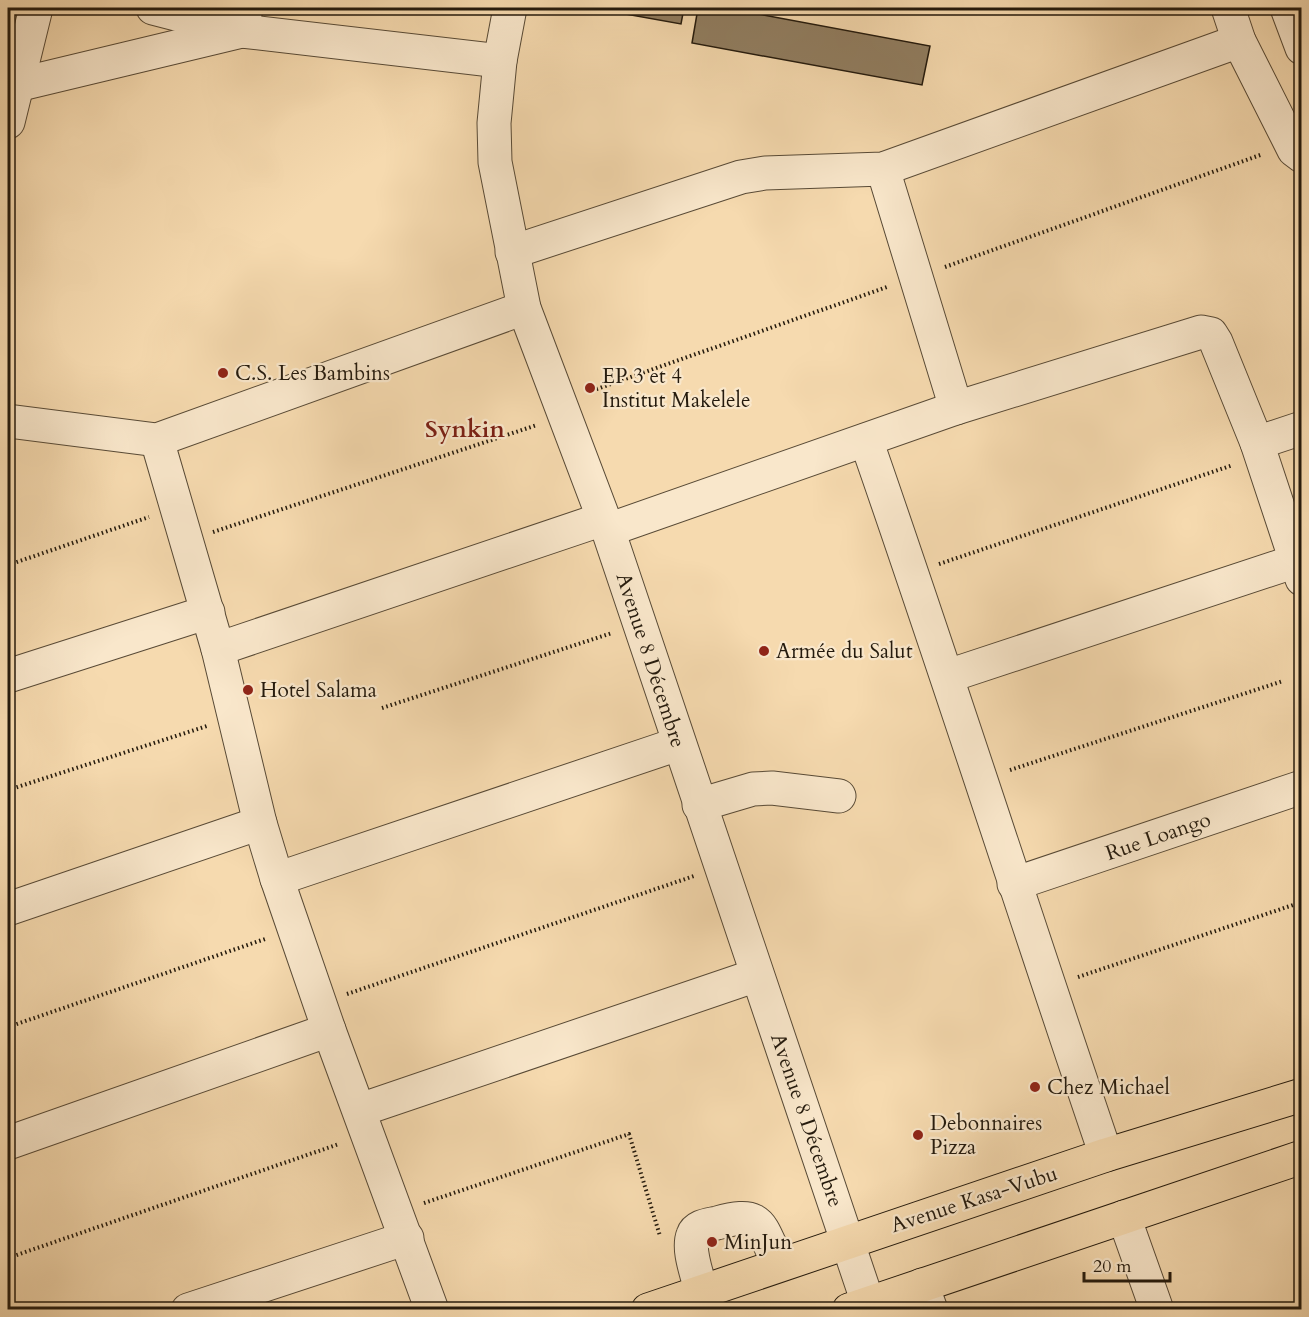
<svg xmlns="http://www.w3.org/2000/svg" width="1309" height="1317" font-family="Cardo,serif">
<rect width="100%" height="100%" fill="#f6daaf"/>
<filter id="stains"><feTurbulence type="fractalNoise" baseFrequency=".00333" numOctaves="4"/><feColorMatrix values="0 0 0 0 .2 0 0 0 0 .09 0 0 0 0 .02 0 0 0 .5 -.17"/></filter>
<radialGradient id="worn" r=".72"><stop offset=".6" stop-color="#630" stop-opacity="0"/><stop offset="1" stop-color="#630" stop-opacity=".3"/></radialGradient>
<!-- building -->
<g fill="#917e61" stroke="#241a0d" stroke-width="1.5">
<path d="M 592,8 L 684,8 L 681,24 Z"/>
<path d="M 698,8 L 726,8 L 930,46 L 922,85 L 692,43 Z"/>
</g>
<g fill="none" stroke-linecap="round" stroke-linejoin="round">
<defs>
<g id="minor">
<path d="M 153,8 L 242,31 L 500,61"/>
<path d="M 510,8 L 500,61 L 494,123 L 495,162 L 524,308 L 608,530 L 868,1303"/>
<path d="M 1228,8 L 1239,41 L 1294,150 L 1302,156"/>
<path d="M 1287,8 L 1302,48"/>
<path d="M 17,85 L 242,31 L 246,8"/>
<path d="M 8,122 L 36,8"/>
<path d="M 883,169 L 956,408"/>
<path d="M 512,252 L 741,177 L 765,173 L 883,169 L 1239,41"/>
<path d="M 8,421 L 157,440 L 524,308"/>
<path d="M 157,440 L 218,649 L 260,823 L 277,879 L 329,1030 L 432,1310"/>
<path d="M 866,440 C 949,678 1025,917 1106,1155"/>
<path d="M 1257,443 L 1302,428"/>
<path d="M 608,530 L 956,408 L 1201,332 L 1211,334 L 1216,342 L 1257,443 L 1302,579"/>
<path d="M 218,649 L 603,519"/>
<path d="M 8,676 L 208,612"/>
<path d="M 948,676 L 1296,561"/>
<path d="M 699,805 L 753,789 L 772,788 L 839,796"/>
<path d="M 277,879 L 678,744"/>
<path d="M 1014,884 L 1302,787"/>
<path d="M 8,909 L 260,823"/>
<path d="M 360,1110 L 757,975"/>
<path d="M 8,1143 L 329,1030"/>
<path d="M 1124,1217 L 1157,1310"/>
<path d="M 922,1285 L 931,1310"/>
<path d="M 701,1291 C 698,1276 687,1250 693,1235 C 696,1226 708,1225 717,1223 C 764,1210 759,1225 779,1264"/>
<path d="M 188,1310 L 407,1238"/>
</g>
<g id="major">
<path d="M 648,1310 L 1106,1155 L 1302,1095"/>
<path d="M 849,1310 L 1302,1157"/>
</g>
</defs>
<!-- minor casing -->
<use href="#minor" stroke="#584a36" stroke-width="35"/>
<!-- major casing -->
<use href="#major" stroke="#241a0d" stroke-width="35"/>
<!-- path -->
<g stroke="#241a0d" stroke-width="4" stroke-dasharray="1.5 3" stroke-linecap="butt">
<path d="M 945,267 L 1263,154"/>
<path d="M 588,392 L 887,287"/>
<path d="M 213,532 L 537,425"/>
<path d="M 939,564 L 1233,465"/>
<path d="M 8,565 L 149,517"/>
<path d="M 382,708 L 612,633"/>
<path d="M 1010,770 L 1283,681"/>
<path d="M 8,790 L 207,726"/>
<path d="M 1078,977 L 1302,902"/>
<path d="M 347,994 L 694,876"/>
<path d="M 8,1027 L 265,939"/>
<path d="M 424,1203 L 629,1134 L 660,1236"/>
<path d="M 8,1258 L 339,1144"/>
</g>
<!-- minor -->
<use href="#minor" stroke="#f9e7cb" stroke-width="33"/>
<!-- major -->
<use href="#major" stroke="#f6daaf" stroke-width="33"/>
</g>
<!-- markers -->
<g fill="#8f2418" stroke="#f9e7cb" stroke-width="2">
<circle cx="223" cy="373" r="6"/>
<circle cx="590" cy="388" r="6"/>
<circle cx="764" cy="651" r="6"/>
<circle cx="248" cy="690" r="6"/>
<circle cx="1035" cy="1087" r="6"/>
<circle cx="918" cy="1135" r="6"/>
<circle cx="712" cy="1242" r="6"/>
</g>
<g text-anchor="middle" stroke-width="4.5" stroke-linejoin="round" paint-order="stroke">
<!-- poi labels -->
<g font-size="21" fill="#241a0d" stroke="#f9e7cb" text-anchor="start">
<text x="235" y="380">C.S. Les Bambins</text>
<text x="602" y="383">EP 3 et 4<tspan x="602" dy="24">Institut Makelele</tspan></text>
<text x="776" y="658">Armée du Salut</text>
<text x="260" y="697">Hotel Salama</text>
<text x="1047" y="1094">Chez Michael</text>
<text x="930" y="1130">Debonnaires<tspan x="930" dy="24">Pizza</tspan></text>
<text x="724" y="1249">MinJun</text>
</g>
<!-- street labels -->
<g font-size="21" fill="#241a0d" stroke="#f9e7cb">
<text transform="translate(651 660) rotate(72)" y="7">Avenue 8 Décembre</text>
<text transform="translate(1158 836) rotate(-19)" y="7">Rue Loango</text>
<text transform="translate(807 1120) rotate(71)" y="7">Avenue 8 Décembre</text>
<text transform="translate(974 1199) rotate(-18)" y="7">Avenue Kasa-Vubu</text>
</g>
<!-- quarter labels -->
<g font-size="24" font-weight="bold" fill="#7a1f14" stroke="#f9e7cb">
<text x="465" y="437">Synkin</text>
</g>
</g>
<!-- margin -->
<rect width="1309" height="1317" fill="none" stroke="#f6daaf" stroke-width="30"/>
<rect x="9" y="9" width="1291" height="1299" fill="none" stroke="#241a0d" stroke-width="3"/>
<rect x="15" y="15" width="1279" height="1287" fill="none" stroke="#241a0d" stroke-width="1.5"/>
<!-- scale -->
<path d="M1084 1272v9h86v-9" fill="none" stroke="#241a0d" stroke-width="3"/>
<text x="1093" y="1272" font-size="18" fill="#241a0d" stroke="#f9e7cb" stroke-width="4.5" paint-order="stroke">20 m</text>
<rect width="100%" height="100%" filter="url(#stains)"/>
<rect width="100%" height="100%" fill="url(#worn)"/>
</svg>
